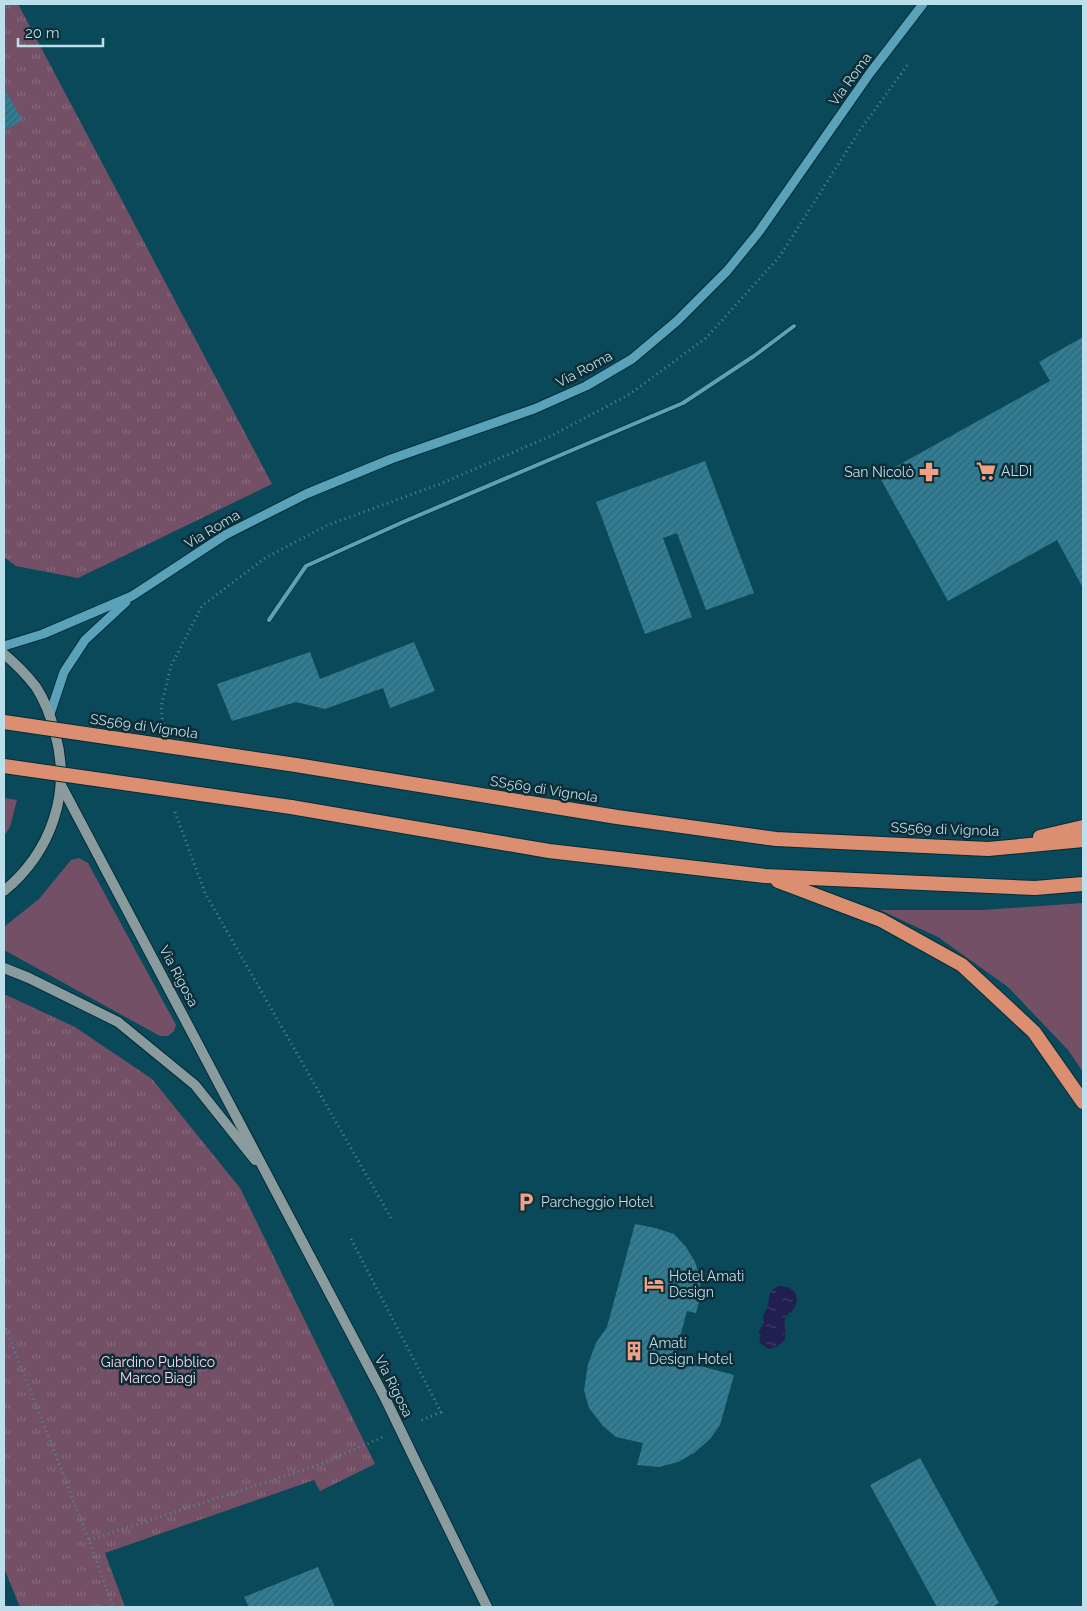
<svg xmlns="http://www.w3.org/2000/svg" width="1087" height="1611" font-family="Raleway,sans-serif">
<defs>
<pattern id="park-tufts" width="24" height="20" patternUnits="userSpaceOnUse" patternTransform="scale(1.25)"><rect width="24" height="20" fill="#745067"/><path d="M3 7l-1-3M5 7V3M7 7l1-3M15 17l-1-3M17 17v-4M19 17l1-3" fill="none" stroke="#86697d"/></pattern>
<pattern id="water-ripples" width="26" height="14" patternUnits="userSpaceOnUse" patternTransform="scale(1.25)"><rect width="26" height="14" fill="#211f50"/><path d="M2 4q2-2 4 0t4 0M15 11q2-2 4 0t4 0" fill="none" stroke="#3f3f69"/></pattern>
<pattern id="building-hatch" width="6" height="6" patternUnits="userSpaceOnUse" patternTransform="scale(1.25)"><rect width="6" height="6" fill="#327d94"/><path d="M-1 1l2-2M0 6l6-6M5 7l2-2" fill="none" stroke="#346675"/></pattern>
</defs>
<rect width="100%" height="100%" fill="#0a4959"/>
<!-- grass -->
<g fill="#745067">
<path d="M 4,798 L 17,800 L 10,827 L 4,836 Z"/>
<path d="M 79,858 L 88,863 L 176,1025 L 174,1031 L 168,1036 L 160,1036 L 4,950 L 4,927 L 39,899 L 71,860 Z"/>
<path d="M 1083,903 L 1083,1072 L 1068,1050 L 1008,987 L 938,937 L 880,910 L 983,910 Z"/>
</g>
<!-- park -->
<g fill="url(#park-tufts)">
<path d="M 4,4 L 18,4 L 272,484 L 78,578 L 16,566 L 4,557 Z"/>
<path d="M 4,994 L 75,1027 L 152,1079 L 240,1188 L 375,1464 L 320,1491 L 314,1480 L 105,1553 L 125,1607 L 20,1607 L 4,1568 Z"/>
</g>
<!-- water -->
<path fill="url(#water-ripples)" d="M 779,1286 C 791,1286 801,1293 795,1306 C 793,1312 787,1313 785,1319 C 783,1326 787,1332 785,1339 L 778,1346 L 769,1349 L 760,1343 L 759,1332 L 764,1322 L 763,1318 C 763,1315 765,1313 766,1310 C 772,1299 764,1293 779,1286 Z"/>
<!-- building -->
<g fill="url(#building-hatch)">
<path d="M 4,88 L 22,120 L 4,131 Z"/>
<path d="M 1083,337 L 1083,588 L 1057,540 L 948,601 L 879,476 L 1050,381 L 1039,362 Z"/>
<path d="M 705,461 L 754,593 L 706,610 L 677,533 L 663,538 L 692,617 L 645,634 L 596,502 Z"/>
<path d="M 414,642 L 435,691 L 390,708 L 383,688 L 325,709 L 296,702 L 232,721 L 217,684 L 310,652 L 320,679 Z"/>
<path d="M 635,1224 L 655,1228 L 674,1234 L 686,1247 L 695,1262 L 700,1277 L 700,1298 L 696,1313 L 687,1311 L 674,1359 L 734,1375 L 720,1425 L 710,1439 L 694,1453 L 678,1462 L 659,1467 L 637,1465 L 643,1443 L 616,1437 L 603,1426 L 589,1408 L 584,1390 L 588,1364 L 596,1343 L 607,1327 Z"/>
<path d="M 920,1458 L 999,1603 L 992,1607 L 937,1607 L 870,1485 Z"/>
<path d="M 318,1567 L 335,1607 L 249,1607 L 244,1597 Z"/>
</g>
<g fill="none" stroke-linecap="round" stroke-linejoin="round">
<defs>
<path id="service" d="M 269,620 L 306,566 L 403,522 L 683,403 L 754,356 L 794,326"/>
<g id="tertiary">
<path d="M 4,646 L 43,634 L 132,596 L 225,535 L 306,494 L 391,459 L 534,409 L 586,386 L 632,359 L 677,321 L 727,271 L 758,233 L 870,73 L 923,4"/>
<path d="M 50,714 L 64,672 L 85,640 L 126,602"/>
</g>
<g id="secondary">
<path d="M 4,654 C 16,664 26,674 36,687 C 45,701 51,717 55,733 C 72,793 51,852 4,891"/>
<path d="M 61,785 L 385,1398"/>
<path d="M 4,968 L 29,978 L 118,1022 L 195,1085 L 255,1160"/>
<path d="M 414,1458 L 487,1607"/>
</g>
<g id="trunk">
<path d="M 296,765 L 617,817 L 776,839 L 988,849 L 1083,840"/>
<path d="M 291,807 L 549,851 L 765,876 L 1035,888 L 1083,884"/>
<path d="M 1040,837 L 1083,827"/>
<path d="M 778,881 L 881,920 L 962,965 L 1034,1032 L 1083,1102"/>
</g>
</defs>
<!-- service casing -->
<use href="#service" stroke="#022d39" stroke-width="5.5"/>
<!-- tertiary casing -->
<use href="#tertiary" stroke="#022d39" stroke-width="11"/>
<!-- secondary casing -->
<use href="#secondary" stroke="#022d39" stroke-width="12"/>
<!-- trunk casing -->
<use href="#trunk" stroke="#022d39" stroke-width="16"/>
<!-- path -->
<g stroke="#518593" stroke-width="3" stroke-dasharray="1 4" stroke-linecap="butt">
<path d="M 163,724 L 161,707 L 171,666 L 202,606 L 265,558 L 328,525 L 440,484 L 551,436 L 630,394 L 706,338 L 780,256 L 860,130 L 909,63"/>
<path d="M 175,812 L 205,893 L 391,1218"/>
<path d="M 351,1239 L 441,1412 L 418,1422"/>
<path d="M 4,1324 L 89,1540 L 113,1607"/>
<path d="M 4,1348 L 12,1346"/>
<path d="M 89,1540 L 316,1466 L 383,1437"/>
</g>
<!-- service -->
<use href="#service" stroke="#59a2ba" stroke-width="4"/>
<!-- tertiary -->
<use href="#tertiary" stroke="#59a2ba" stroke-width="9"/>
<!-- secondary -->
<use href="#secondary" stroke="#8a9b9e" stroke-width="10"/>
<!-- trunk -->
<use href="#trunk" stroke="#dc8f70" stroke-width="14"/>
<defs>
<path id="secondary-bridge" d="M 385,1398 L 414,1458"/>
<g id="trunk-bridge">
<path d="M 4,722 L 296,765"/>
<path d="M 4,766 L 291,807"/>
</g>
</defs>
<!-- secondary-bridge casing -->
<use href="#secondary-bridge" stroke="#022d39" stroke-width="12" stroke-linecap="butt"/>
<!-- trunk-bridge casing -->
<use href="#trunk-bridge" stroke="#022d39" stroke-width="16" stroke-linecap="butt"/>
<!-- secondary-bridge -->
<use href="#secondary-bridge" stroke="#8a9b9e" stroke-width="10"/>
<!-- trunk-bridge -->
<use href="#trunk-bridge" stroke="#dc8f70" stroke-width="14"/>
</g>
<!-- icons -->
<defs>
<symbol id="supermarket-bare" viewBox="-9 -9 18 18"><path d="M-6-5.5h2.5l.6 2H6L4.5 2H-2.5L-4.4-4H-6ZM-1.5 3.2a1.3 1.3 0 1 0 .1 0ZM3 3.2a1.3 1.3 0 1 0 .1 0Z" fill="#f2a081" stroke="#0d2c36" stroke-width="2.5" paint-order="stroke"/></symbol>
<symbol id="pharmacy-bare" viewBox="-9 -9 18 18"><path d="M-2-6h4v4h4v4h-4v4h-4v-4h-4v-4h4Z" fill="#f2a081" stroke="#0d2c36" stroke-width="2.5" paint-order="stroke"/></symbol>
<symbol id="parking-bare" viewBox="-9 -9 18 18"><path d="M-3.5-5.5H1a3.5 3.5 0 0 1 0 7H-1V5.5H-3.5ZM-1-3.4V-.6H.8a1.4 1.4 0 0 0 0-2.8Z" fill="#f2a081" stroke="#0d2c36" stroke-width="2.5" paint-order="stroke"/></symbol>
<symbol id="hotel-bare" viewBox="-9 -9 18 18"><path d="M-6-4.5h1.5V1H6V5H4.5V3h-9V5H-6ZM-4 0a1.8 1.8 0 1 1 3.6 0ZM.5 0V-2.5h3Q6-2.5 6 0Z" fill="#f2a081" stroke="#0d2c36" stroke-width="2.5" paint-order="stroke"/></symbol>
<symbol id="building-bare" viewBox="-9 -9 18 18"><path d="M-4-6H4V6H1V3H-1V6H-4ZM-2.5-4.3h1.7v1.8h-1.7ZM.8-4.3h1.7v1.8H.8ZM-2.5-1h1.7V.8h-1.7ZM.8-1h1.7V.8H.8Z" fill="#f2a081" stroke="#0d2c36" stroke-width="2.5" paint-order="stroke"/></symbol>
</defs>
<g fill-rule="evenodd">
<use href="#supermarket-bare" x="972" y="457" width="28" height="28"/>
<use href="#pharmacy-bare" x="915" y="458" width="28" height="28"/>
<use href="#parking-bare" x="512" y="1188" width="28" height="28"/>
<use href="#hotel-bare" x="640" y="1270" width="28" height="28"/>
<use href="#building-bare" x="620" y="1337" width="28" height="28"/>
</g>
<g text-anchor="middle" stroke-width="5" stroke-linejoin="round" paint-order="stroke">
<!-- street labels -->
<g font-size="14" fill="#bcdfeb" stroke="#0d2c36">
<text transform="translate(850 79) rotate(-54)" y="5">Via Roma</text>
<text transform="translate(584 369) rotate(-28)" y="5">Via Roma</text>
<text transform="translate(212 529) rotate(-31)" y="5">Via Roma</text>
<text transform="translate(144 726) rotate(8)" y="5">SS569 di Vignola</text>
<text transform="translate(544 789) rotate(9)" y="5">SS569 di Vignola</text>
<text transform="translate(945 829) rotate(2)" y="5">SS569 di Vignola</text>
<text transform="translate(179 976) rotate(62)" y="5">Via Rigosa</text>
<text transform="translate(394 1386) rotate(63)" y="5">Via Rigosa</text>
</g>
<!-- poi labels -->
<g font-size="14" fill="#bcdfeb" stroke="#0d2c36" text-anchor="start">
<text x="1001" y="476">ALDI</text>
<text x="914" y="477" text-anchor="end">San Nicolò</text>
<text x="541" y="1207">Parcheggio Hotel</text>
<text x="669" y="1281">Hotel Amatì<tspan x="669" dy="16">Design</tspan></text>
<text x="649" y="1348">Amatí<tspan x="649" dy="16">Design Hotel</tspan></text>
</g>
<!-- park labels -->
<g font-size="14" fill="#fad7ec" stroke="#0d2c36">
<text x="158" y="1367">Giardino Pubblico<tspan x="158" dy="16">Marco Biagi</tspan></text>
</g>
</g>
<!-- border -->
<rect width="1087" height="1611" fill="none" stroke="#bcdfeb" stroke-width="10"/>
<!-- scale -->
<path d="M18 38v8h85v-8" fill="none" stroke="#bcdfeb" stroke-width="2.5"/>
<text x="25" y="38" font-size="15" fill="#bcdfeb" stroke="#0d2c36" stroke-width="4" paint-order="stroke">20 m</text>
</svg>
